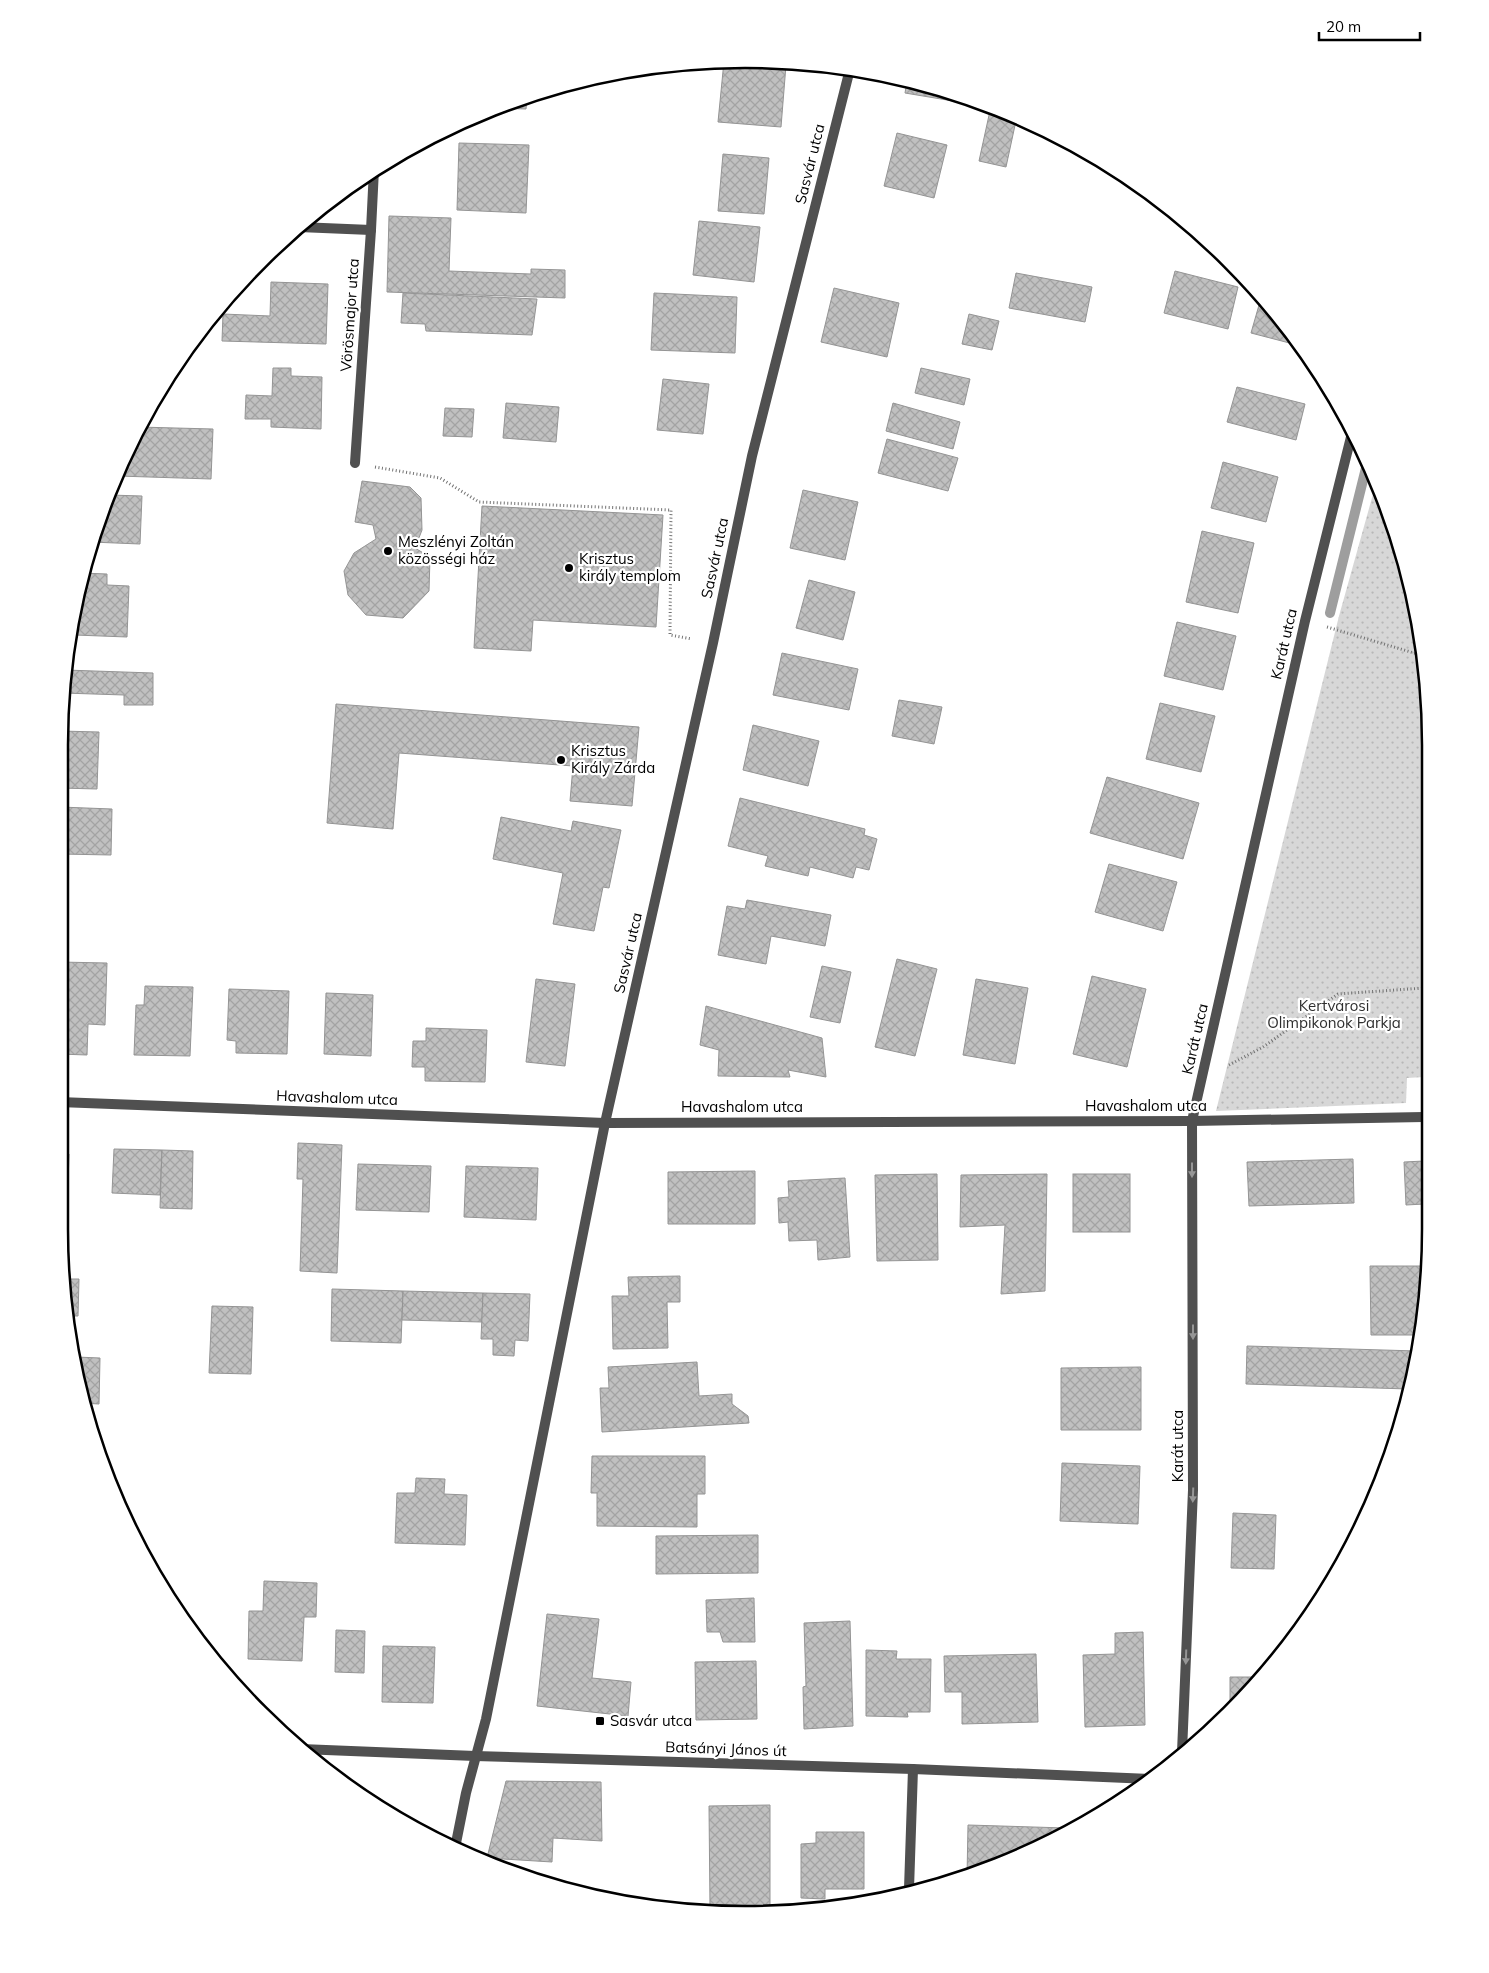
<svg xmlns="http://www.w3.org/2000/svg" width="1489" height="1973" font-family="Mulish,sans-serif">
<defs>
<pattern id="grass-dots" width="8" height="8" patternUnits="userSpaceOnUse" patternTransform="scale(1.25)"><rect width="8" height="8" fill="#d7d7d7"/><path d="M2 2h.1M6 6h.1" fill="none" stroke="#b7b7b7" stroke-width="1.8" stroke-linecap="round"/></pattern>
<pattern id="building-cross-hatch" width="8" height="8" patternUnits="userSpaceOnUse" patternTransform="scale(1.25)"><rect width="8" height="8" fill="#c0c0c0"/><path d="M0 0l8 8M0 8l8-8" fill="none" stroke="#a3a3a3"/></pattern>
</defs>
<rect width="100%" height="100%" fill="#fff"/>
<!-- grass -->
<path fill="url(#grass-dots)" d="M 1375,487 L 1394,524 L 1424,655 L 1424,1077 L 1407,1078 L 1406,1103 L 1216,1111 L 1339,616 Z"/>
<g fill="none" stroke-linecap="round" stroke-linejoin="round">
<!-- stream -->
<path stroke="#9e9e9e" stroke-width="10" d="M 1330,613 L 1366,468"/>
</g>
<!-- building -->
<g fill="url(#building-cross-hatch)" stroke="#949494">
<path d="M 730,60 L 786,65 L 781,127 L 718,122 L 724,61 Z"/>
<path d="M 907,81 L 966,99 L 965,103 L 905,93 Z"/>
<path d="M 527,97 L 526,109 L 493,108 Z"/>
<path d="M 991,106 L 1017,116 L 1006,167 L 979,161 Z"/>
<path d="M 897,133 L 947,145 L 934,198 L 884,186 Z"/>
<path d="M 459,143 L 529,145 L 526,213 L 457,210 Z"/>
<path d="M 723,154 L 769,158 L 764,214 L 718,211 Z"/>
<path d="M 389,216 L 451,218 L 449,271 L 531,274 L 531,269 L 565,270 L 565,298 L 387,292 Z"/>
<path d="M 699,221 L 760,227 L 754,282 L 693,275 Z"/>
<path d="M 1175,271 L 1238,287 L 1228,329 L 1164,313 Z"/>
<path d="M 1016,273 L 1092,287 L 1085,322 L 1009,308 Z"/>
<path d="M 271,282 L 328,284 L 326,344 L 222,341 L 223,314 L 270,316 Z"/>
<path d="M 834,288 L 899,303 L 887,357 L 821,342 Z"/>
<path d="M 403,293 L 537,299 L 532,335 L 426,331 L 425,324 L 401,323 Z"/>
<path d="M 654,293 L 737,297 L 735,353 L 651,350 Z"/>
<path d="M 1261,298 L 1301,346 L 1251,333 Z"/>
<path d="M 969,314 L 999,321 L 992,350 L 962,344 Z"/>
<path d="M 273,368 L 291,368 L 291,376 L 322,377 L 321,429 L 271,427 L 271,419 L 245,419 L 246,395 L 272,396 Z"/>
<path d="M 921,368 L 970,379 L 964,405 L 915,393 Z"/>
<path d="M 663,379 L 709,384 L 703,434 L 657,430 Z"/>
<path d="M 1237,387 L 1305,404 L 1296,440 L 1227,422 Z"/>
<path d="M 506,403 L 559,407 L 556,442 L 503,438 Z"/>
<path d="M 893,403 L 960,422 L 953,449 L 886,431 Z"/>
<path d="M 445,408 L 474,409 L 472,437 L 443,436 Z"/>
<path d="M 138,427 L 213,429 L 211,479 L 118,476 L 119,470 L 130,441 Z"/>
<path d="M 887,439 L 958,458 L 948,491 L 878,473 Z"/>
<path d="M 1223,462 L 1278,477 L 1266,522 L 1211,508 Z"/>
<path d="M 362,481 L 410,487 L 421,498 L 422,530 L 415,548 L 430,557 L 429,591 L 403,618 L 366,615 L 348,595 L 344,571 L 354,553 L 376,539 L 373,525 L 355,522 Z"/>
<path d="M 803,490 L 858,502 L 845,560 L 790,548 Z"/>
<path d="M 109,495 L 142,496 L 140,544 L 91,542 Z"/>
<path d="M 482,506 L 663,515 L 656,627 L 533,620 L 531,651 L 474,648 Z"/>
<path d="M 1202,531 L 1254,543 L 1238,613 L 1186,602 Z"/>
<path d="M 81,573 L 107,574 L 107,585 L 129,586 L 127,637 L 75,635 L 76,607 Z"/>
<path d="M 809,580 L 855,592 L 843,640 L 796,628 Z"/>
<path d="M 1177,622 L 1236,636 L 1223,690 L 1164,676 Z"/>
<path d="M 782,653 L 858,669 L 849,710 L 773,695 Z"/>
<path d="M 65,670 L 153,673 L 153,705 L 124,705 L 124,695 L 63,693 L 63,710 L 60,710 Z"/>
<path d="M 899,700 L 942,707 L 934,744 L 892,736 Z"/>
<path d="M 1160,703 L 1215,716 L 1201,772 L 1146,759 Z"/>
<path d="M 336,704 L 639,727 L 632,806 L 570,801 L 573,766 L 399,753 L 393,829 L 327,823 Z"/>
<path d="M 753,725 L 819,741 L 808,786 L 743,770 Z"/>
<path d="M 60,731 L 99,732 L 97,789 L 60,788 Z"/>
<path d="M 1107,777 L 1199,803 L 1183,859 L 1090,833 Z"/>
<path d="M 740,798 L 865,829 L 864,835 L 877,839 L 869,870 L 856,867 L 853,878 L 810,867 L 808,876 L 765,866 L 768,856 L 728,846 Z"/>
<path d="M 60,807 L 112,809 L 111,855 L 60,854 Z"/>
<path d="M 501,817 L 571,831 L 573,821 L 621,830 L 609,888 L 603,887 L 594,931 L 553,924 L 563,873 L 493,859 Z"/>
<path d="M 1109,864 L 1177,882 L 1163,931 L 1095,912 Z"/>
<path d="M 747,900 L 831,915 L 825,946 L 771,936 L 766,964 L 718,955 L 727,906 L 745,909 Z"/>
<path d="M 897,959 L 937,969 L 915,1056 L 875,1047 Z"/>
<path d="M 59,962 L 107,963 L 105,1025 L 88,1024 L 87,1055 L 59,1054 Z"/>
<path d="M 822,966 L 851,972 L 840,1023 L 810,1017 Z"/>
<path d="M 1092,976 L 1146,989 L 1127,1067 L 1073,1054 Z"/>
<path d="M 536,979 L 575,984 L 565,1066 L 526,1062 Z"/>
<path d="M 976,979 L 1028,988 L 1015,1064 L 963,1055 Z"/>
<path d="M 145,986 L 193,987 L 190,1056 L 134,1055 L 136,1005 L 144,1005 Z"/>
<path d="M 229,989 L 289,991 L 287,1054 L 236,1053 L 236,1041 L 227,1040 Z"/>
<path d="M 326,993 L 373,995 L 371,1056 L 324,1054 Z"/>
<path d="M 706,1006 L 822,1038 L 826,1077 L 788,1070 L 790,1077 L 718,1076 L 719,1050 L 700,1045 Z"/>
<path d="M 426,1028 L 487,1030 L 485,1082 L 425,1081 L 425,1067 L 412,1067 L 413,1041 L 426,1041 Z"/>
<path d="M 298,1143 L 342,1145 L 337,1273 L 300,1271 L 303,1179 L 297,1179 Z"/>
<path d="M 114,1149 L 162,1150 L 160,1195 L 112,1193 Z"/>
<path d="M 162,1150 L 193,1151 L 192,1209 L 160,1208 Z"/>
<path d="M 59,1154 L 69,1154 L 66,1238 L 60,1237 L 59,1228 Z"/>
<path d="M 1353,1159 L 1354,1203 L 1249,1206 L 1247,1162 Z"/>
<path d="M 1424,1161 L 1424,1204 L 1406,1205 L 1404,1162 Z"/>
<path d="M 358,1164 L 431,1166 L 429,1212 L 356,1210 Z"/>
<path d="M 466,1166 L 538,1168 L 536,1220 L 464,1217 Z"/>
<path d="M 755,1171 L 755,1224 L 668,1224 L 668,1172 Z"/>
<path d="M 937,1174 L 938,1260 L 877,1261 L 875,1175 Z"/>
<path d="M 1047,1174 L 1045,1291 L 1001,1294 L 1005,1225 L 960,1227 L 961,1175 Z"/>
<rect x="1073" y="1174" width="57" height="58"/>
<path d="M 845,1178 L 850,1257 L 818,1260 L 817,1240 L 789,1241 L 788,1222 L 779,1223 L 778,1198 L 789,1197 L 788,1181 Z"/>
<path d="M 1370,1266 L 1424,1266 L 1424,1318 L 1420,1335 L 1371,1335 Z"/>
<path d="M 680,1276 L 680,1302 L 667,1302 L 668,1348 L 613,1349 L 612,1296 L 629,1296 L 628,1277 Z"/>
<path d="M 65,1279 L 79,1279 L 78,1316 L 70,1316 Z"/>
<path d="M 332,1289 L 403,1291 L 401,1343 L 331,1341 Z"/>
<path d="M 403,1291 L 483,1293 L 482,1322 L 402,1320 Z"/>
<path d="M 483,1293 L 530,1294 L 528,1341 L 515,1340 L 514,1356 L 493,1355 L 493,1339 L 481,1339 Z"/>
<path d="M 212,1306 L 253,1307 L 251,1374 L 209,1373 Z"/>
<path d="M 1247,1346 L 1417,1351 L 1408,1389 L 1246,1384 Z"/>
<path d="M 76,1357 L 100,1358 L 99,1404 L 82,1403 Z"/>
<path d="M 697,1362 L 699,1396 L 732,1394 L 732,1404 L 748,1416 L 749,1423 L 602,1432 L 600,1388 L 609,1388 L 608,1367 Z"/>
<path d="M 1141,1367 L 1141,1430 L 1061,1430 L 1061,1368 Z"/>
<path d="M 592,1456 L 705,1456 L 705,1494 L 697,1494 L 697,1527 L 597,1526 L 597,1493 L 591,1493 Z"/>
<path d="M 1062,1463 L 1140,1466 L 1138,1524 L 1060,1521 Z"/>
<path d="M 416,1478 L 445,1479 L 444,1494 L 467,1495 L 465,1545 L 395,1543 L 397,1493 L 415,1493 Z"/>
<path d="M 1233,1513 L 1276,1515 L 1274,1569 L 1231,1568 Z"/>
<path d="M 758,1535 L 758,1573 L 656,1574 L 656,1536 Z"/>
<path d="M 264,1581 L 317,1583 L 316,1617 L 304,1617 L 302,1661 L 248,1659 L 249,1611 L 263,1611 Z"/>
<path d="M 754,1598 L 755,1642 L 723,1642 L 720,1632 L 707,1632 L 706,1600 Z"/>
<path d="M 547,1614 L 599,1619 L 592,1678 L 631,1682 L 628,1716 L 537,1706 Z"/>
<path d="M 850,1621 L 853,1726 L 804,1729 L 803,1687 L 806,1686 L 804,1623 Z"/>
<path d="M 336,1630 L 365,1631 L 364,1673 L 335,1672 Z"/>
<path d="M 1143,1632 L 1145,1725 L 1085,1727 L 1083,1655 L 1115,1654 L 1115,1633 Z"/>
<path d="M 383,1646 L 435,1647 L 433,1703 L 382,1702 Z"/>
<path d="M 866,1650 L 897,1651 L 896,1659 L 931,1659 L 930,1712 L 907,1712 L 908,1717 L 866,1716 Z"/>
<path d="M 1036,1654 L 1038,1722 L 962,1724 L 962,1692 L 945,1692 L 944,1656 Z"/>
<path d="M 756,1661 L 757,1719 L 696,1720 L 695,1662 Z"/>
<path d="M 1230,1677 L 1257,1677 L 1230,1713 Z"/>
<path d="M 506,1781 L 601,1782 L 602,1841 L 553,1838 L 552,1862 L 487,1858 Z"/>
<path d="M 770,1805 L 770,1912 L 710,1908 L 709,1806 Z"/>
<path d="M 968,1825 L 1066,1828 L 967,1877 Z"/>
<path d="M 816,1832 L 864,1832 L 864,1889 L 825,1889 L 825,1899 L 801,1898 L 801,1844 L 816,1843 Z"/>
</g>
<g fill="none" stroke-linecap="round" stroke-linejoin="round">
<!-- path -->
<g stroke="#727272" stroke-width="3" stroke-dasharray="1 2.5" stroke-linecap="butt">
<path d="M 375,467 L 440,478 L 479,502 L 671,510 L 670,635 L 692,639"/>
<path d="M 1327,627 L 1424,656"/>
<path d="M 1229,1065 L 1263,1047 L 1338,994 L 1424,988"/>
</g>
<!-- minor -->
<g stroke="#505050" stroke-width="10">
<path d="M 299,227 L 371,230"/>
<path d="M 355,463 L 371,230 L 374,169"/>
<path d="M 59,1102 L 605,1123 L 1192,1121 L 1424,1117"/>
<path d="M 1182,1752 L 1193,1490 L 1192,1121 L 1305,621 L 1351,437"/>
<path d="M 455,1848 L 466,1793 L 486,1719 L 605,1123 L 713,643 L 752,456 L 850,69"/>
<path d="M 909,1889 L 913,1769"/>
</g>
<!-- tertiary -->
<path stroke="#505050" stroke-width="10" d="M 301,1749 L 475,1756 L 913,1769 L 1150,1779"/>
</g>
<!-- one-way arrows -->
<defs><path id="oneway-solid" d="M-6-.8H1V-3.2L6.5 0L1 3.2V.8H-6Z" transform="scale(1.25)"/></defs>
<g fill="#969696">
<use href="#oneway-solid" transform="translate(1192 1170) rotate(90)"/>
<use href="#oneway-solid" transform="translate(1193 1332) rotate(90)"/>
<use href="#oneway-solid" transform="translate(1193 1495) rotate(92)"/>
<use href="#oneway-solid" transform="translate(1186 1657) rotate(92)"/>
</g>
<!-- markers -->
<g fill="#000" stroke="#fff" stroke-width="2">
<circle cx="388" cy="551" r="5"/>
<circle cx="569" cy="568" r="5"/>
<circle cx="561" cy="760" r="5"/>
<rect x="595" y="1716" width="10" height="10" rx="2.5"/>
</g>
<g text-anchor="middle" stroke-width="4.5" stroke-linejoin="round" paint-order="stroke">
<!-- street labels -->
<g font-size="15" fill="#000" stroke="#fff">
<text transform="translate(810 164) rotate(-76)" y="5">Sasvár utca</text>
<text transform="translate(350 315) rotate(-86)" y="5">Vörösmajor utca</text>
<text transform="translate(715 558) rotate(-78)" y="5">Sasvár utca</text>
<text transform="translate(1284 644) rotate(-77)" y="5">Karát utca</text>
<text transform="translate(628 953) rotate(-77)" y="5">Sasvár utca</text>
<text transform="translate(1195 1039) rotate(-77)" y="5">Karát utca</text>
<text transform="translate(337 1098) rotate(2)" y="5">Havashalom utca</text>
<text x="1146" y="1111">Havashalom utca</text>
<text x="742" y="1112">Havashalom utca</text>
<text transform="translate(1178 1446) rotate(-90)" y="5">Karát utca</text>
<text transform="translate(726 1749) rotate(2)" y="5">Batsányi János út</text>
</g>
<!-- poi labels -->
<g font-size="15" fill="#000" stroke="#fff" text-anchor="start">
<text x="398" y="547">Meszlényi Zoltán<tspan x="398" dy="17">közösségi ház</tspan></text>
<text x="579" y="564">Krisztus<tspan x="579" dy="17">király templom</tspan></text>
<text x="571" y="756">Krisztus<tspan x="571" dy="17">Király Zárda</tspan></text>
<text x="610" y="1726">Sasvár utca</text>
</g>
<!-- park labels -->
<g font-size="15" fill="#2e2e2e" stroke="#fff">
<text x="1334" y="1011">Kertvárosi<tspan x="1334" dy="17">Olimpikonok Parkja</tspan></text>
</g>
</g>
<!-- crop -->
<path d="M0 0H1489V1973H0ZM745 68H745A677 677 0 0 1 1422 745V1229A677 677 0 0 1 745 1906H745A677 677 0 0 1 68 1229V745A677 677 0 0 1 745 68Z" fill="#fff" fill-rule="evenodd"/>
<path fill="none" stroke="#000" stroke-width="2.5" d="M745 68H745A677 677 0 0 1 1422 745V1229A677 677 0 0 1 745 1906H745A677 677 0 0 1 68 1229V745A677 677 0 0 1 745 68Z"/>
<!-- scale -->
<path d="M1319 32v8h101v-8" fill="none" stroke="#000000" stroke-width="2.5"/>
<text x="1326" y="32" font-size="15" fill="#000000" stroke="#ffffff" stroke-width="4" paint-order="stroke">20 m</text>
</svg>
